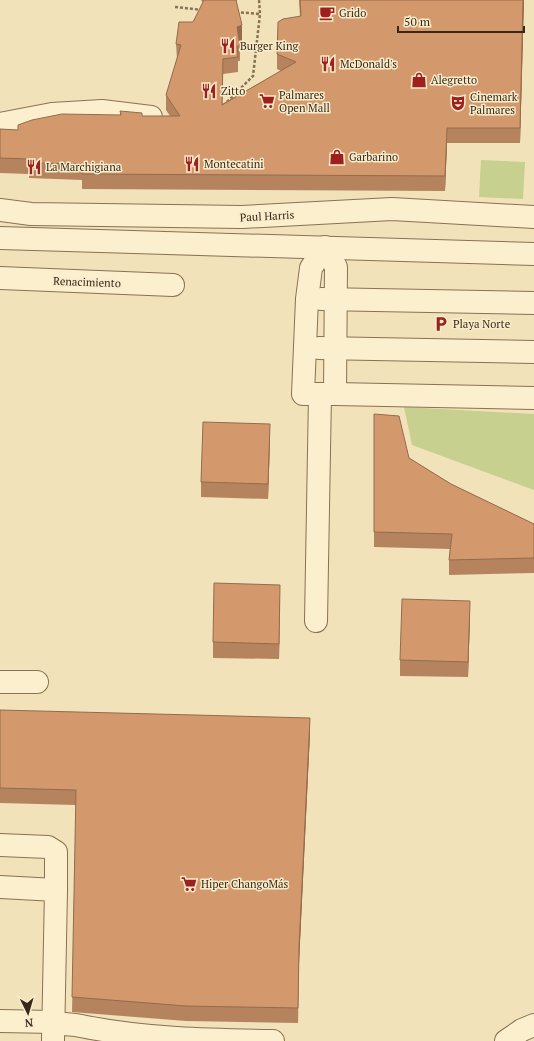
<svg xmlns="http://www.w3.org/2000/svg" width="534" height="1041" font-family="'PT Serif',serif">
<rect width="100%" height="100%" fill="#f1e2ba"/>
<!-- green -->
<g fill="#c7d08e">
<path d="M 481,160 L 525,162 L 523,199 L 479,197 Z"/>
<path d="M 404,407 L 534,414 L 534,490 L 412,445 Z"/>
</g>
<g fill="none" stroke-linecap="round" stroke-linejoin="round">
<defs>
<g id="minor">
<path d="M 0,124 L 52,114 L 102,111 L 151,117"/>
<path d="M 0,210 L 31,214 L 242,217 L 392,209 L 534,217"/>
<path d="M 0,238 L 534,254"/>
<path d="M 325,247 L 336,267 L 335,394 L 303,394 L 307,299 L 311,268 Z"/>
<path d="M 0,278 L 173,285"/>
<path d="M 321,299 L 534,303"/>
<path d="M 319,348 L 534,352"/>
<path d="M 335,394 L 534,398"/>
<path d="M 316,621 L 320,394"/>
<path d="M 0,682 L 37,682"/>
<path d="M 0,845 L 48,847 L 56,852 L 56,890"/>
<path d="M 0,887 L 56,890 L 53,1041"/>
<path d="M 0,1021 L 54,1022 C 63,1025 72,1024 81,1026 C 145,1039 208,1040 273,1041"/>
<path d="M 506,1041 L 522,1030 L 534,1025"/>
</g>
</defs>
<!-- minor casing -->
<use href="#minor" stroke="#897153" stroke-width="24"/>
<!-- path -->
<g stroke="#897153" stroke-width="2.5" stroke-dasharray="3 2" stroke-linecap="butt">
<path d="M 175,7 L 203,10"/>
<path d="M 236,12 L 260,14"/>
<path d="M 227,102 L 253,76 L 260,14 L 259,0"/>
</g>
<!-- minor -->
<use href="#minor" stroke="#fcefce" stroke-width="22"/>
</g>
<!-- wall -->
<g fill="#b5845e">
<path d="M 201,0 L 237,0 L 236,2 L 242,41 L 239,41 L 240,46 L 240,61 L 238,61 L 238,72 L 223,74 L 222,104 L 281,71 L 277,69 L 277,54 L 300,16 L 299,1 L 299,0 L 524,0 L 520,143 L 447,143 L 445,191 L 82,189 L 82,180 L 29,178 L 29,174 L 0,173 L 0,129 L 18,130 L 120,115 L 120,111 L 142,116 L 170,116 L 166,110 L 166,95 L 177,59 L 176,44 L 193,22 L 203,3 Z"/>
<path d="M 374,414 L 409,458 L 451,484 L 534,524 L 534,573 L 449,575 L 449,560 L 450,549 L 374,547 Z"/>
<path d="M 270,439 L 268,499 L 201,497 L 201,482 Z"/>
<path d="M 280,600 L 279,659 L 213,658 L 213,642 Z"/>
<path d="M 470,616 L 468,677 L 400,676 L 400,660 Z"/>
<path d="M 0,710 L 310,733 L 299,963 L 298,1023 L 186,1021 L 72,1012 L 76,805 L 0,803 Z"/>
</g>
<!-- shaded-wall -->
<g fill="#946b4c">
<path d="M 523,0 L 524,0 L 520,143 L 520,128 Z"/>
<path d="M 242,25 L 242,41 L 237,42 L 237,27 Z"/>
<path d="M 223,59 L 223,74 L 222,120 L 222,105 Z"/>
<path d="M 447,128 L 447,143 L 445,191 L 445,176 Z"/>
<path d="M 270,424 L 270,439 L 268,499 L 268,484 Z"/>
<path d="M 280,585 L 280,600 L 279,659 L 279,644 Z"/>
<path d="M 470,601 L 470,616 L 468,677 L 468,662 Z"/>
<path d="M 310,718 L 310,733 L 299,963 L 298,1023 L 299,947 Z"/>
</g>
<!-- building -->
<g fill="#d3996d" stroke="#946b4c">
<path d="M 204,0 L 236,0 L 242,25 L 237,27 L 240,46 L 237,46 L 238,57 L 223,59 L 222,105 L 296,62 L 277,54 L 278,22 L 283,19 L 301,16 L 300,0 L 523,0 L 520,128 L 447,128 L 445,176 L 82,174 L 84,164 L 29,163 L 29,159 L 0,158 L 0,129 L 18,130 L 18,125 L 32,120 L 62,114 L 121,115 L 120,111 L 142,113 L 142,116 L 180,116 L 166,95 L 181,45 L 176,44 L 179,22 L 193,22 Z"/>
<path d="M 374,414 L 399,416 L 409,458 L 451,484 L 534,524 L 534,558 L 449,560 L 452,534 L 374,532 Z"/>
<path d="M 203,422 L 270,424 L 268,484 L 201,482 Z"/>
<path d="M 214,583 L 280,585 L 279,644 L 213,642 Z"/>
<path d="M 402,599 L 470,601 L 468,662 L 400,660 Z"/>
<path d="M 0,710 L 310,718 L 299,947 L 298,1008 L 186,1006 L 72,997 L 76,790 L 0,788 Z"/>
</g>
<!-- icons -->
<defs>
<symbol id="cafe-bare" viewBox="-9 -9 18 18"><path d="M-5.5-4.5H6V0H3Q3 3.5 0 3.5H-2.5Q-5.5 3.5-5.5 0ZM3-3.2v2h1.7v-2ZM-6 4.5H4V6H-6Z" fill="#9d201e" stroke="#f8ecca" stroke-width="2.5" paint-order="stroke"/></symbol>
<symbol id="restaurant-bare" viewBox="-9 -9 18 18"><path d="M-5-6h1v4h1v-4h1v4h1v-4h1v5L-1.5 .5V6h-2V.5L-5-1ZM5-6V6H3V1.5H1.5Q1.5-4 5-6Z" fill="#9d201e" stroke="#f8ecca" stroke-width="2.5" paint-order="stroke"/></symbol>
<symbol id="shop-bare" viewBox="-9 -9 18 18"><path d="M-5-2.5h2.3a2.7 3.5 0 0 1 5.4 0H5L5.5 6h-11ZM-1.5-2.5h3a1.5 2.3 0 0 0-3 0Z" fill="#9d201e" stroke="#f8ecca" stroke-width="2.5" paint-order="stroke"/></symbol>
<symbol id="supermarket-bare" viewBox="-9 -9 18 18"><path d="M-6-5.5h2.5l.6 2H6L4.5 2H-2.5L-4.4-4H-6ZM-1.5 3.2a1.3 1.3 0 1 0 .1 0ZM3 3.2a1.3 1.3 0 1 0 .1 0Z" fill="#9d201e" stroke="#f8ecca" stroke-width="2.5" paint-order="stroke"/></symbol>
<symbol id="theatre-bare" viewBox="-9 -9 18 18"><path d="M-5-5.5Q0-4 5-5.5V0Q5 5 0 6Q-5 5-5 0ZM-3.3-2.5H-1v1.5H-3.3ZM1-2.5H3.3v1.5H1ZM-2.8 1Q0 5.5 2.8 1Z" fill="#9d201e" stroke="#f8ecca" stroke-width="2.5" paint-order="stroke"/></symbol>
<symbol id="parking-bare" viewBox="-9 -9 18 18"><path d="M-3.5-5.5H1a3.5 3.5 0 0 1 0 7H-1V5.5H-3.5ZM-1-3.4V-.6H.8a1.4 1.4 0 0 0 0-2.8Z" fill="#9d201e" stroke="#f8ecca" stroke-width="2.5" paint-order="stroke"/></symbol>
</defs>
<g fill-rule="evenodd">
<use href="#cafe-bare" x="316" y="2" width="22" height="22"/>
<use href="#restaurant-bare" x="217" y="35" width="22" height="22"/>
<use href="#restaurant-bare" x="317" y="53" width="22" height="22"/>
<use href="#shop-bare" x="408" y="69" width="22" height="22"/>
<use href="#restaurant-bare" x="198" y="80" width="22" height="22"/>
<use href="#supermarket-bare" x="256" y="90" width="22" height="22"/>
<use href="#theatre-bare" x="447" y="92" width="22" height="22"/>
<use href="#shop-bare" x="326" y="146" width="22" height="22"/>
<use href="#restaurant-bare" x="181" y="153" width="22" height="22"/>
<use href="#restaurant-bare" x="23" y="156" width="22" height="22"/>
<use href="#parking-bare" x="430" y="313" width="22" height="22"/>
<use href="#supermarket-bare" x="178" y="873" width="22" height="22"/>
</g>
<g text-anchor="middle" stroke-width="3" stroke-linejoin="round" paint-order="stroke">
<!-- poi labels -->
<g font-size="11" fill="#37281a" stroke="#f8ecca" text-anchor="start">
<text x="339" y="17">Grido</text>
<text x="240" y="50">Burger King</text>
<text x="340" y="68">McDonald's</text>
<text x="431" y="84">Alegretto</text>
<text x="221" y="95">Zitto</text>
<text x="279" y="99">Palmares<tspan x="279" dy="13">Open Mall</tspan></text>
<text x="470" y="101">Cinemark<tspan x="470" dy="13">Palmares</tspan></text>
<text x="349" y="161">Garbarino</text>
<text x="204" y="168">Montecatini</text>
<text x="46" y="171">La Marchigiana</text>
<text x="453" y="328">Playa Norte</text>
<text x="201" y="888">Hiper ChangoMás</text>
</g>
<!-- street labels -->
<g font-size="11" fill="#37281a" stroke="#f8ecca">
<text transform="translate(267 216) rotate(-3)" y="4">Paul Harris</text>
<text transform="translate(87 282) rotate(2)" y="4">Renacimiento</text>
</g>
</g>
<!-- north arrow -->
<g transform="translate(28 1013) rotate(175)" stroke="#f8ecca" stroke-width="3" paint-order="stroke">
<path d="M0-3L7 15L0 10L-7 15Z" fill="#37281a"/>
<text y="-6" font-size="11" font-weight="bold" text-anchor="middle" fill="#37281a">N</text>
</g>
<!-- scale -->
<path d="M398 26v6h126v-6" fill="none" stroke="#37281a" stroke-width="2"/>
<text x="404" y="26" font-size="12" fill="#37281a" stroke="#f8ecca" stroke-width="3" paint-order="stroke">50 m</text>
</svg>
